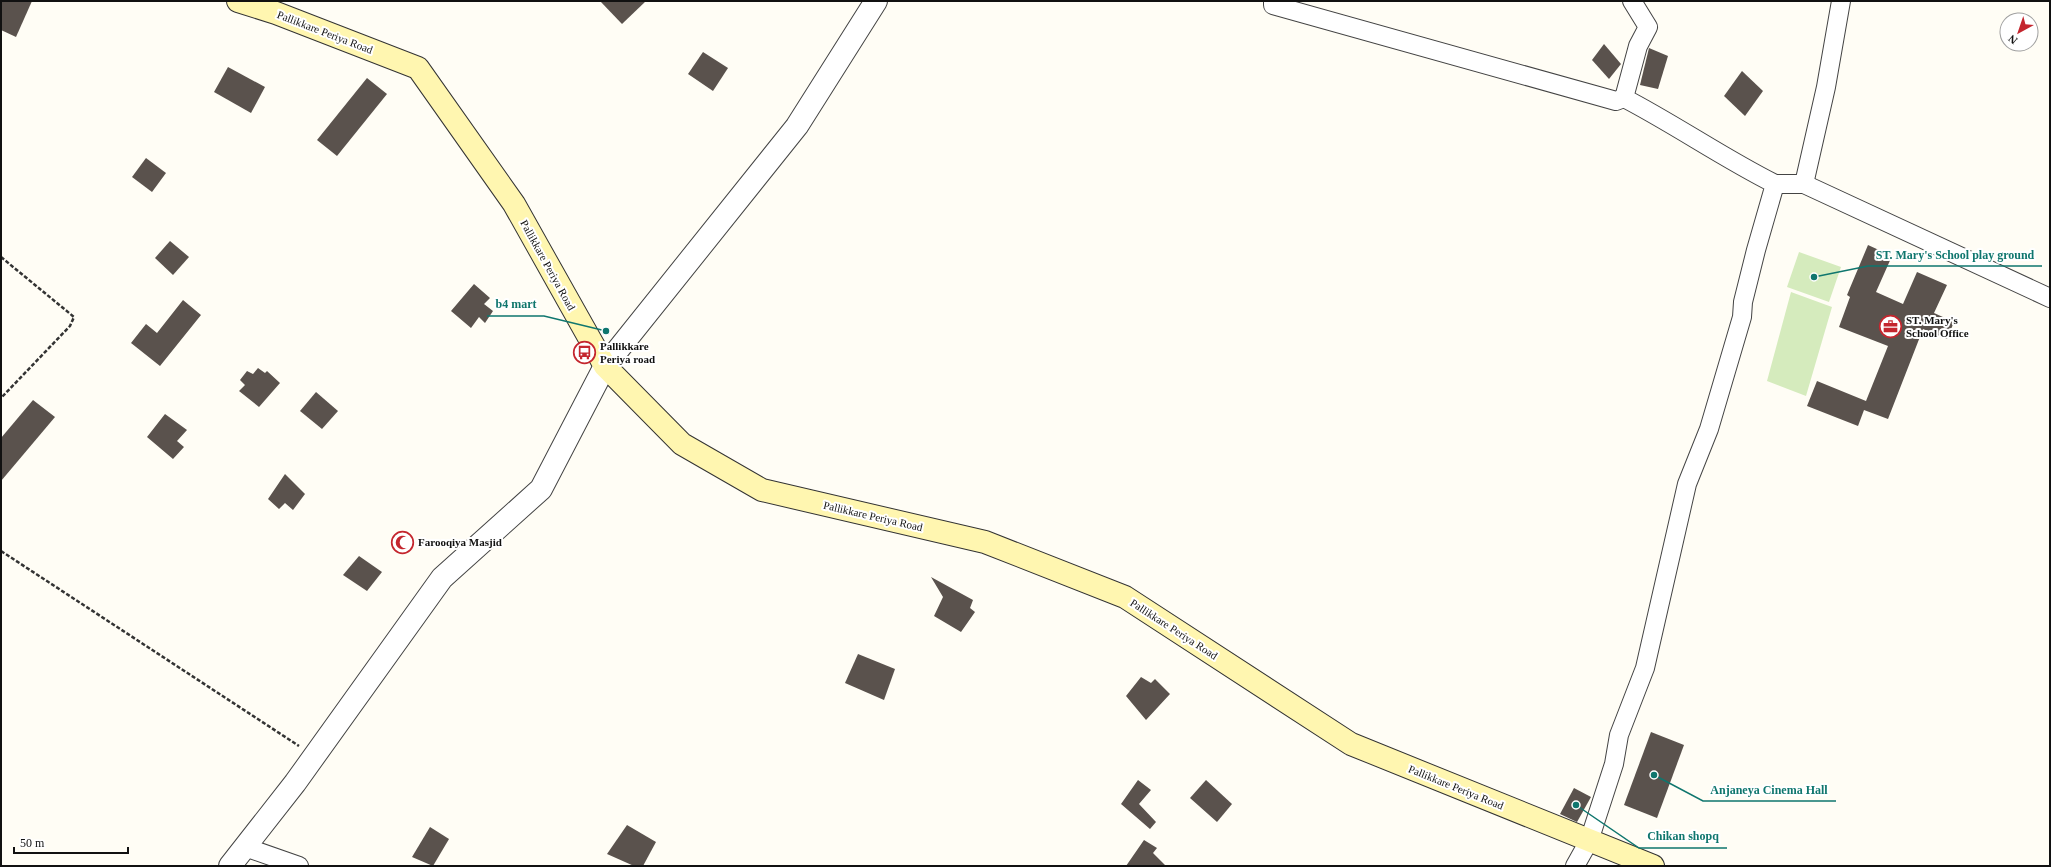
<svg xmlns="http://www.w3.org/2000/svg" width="2051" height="867" font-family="'Times New Roman',serif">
<rect width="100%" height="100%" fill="#fffdf5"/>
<!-- green -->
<g fill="#d5ebbd">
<path d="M 1799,252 L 1841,267 L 1829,302 L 1787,287 Z"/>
<path d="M 1791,292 L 1832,307 L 1806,396 L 1767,381 Z"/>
</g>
<!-- building -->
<g fill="#5a524d">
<path d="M 1,1 L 32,1 L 16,37 L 1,30 Z"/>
<path d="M 600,1 L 646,1 L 622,24 Z"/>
<path d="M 1604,44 L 1621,64 L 1609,79 L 1592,60 Z"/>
<path d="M 1649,48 L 1668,56 L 1658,89 L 1640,85 Z"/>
<path d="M 703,52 L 728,68 L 713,91 L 688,74 Z"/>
<path d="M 228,67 L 265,87 L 251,113 L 214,92 Z"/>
<path d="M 1742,71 L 1763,91 L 1745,116 L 1724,96 Z"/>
<path d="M 367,78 L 387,94 L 337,156 L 317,140 Z"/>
<path d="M 146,158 L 166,173 L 152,192 L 132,177 Z"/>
<path d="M 170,241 L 189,257 L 173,275 L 155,258 Z"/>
<path d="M 1868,245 L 1892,256 L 1876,292 L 1903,304 L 1917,272 L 1947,285 L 1934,313 L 1954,322 L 1947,339 L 1923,329 L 1888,419 L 1864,410 L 1858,426 L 1807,406 L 1817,381 L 1866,401 L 1888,346 L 1839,327 L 1850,297 L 1847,295 Z"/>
<path d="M 474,284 L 490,298 L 484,304 L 493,311 L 485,323 L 479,317 L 471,328 L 451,311 Z"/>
<path d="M 183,300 L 201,315 L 160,366 L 131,343 L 146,324 L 157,333 Z"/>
<path d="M 258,368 L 265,373 L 267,371 L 280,383 L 259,407 L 239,391 L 245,385 L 240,380 L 247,371 L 253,374 Z"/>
<path d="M 316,392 L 338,411 L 322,429 L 300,411 Z"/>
<path d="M 33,400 L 55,417 L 1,481 L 1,438 Z"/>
<path d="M 165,414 L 187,430 L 177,441 L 184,447 L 173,459 L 147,437 Z"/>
<path d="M 285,474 L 305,494 L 293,510 L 285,503 L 279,509 L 268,499 Z"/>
<path d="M 359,556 L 382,572 L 367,591 L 343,575 Z"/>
<path d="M 931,577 L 973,600 L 970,608 L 975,612 L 961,632 L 934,616 L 943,597 Z"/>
<path d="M 858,654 L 895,669 L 884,700 L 845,683 Z"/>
<path d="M 1141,677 L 1151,683 L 1155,679 L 1170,694 L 1146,720 L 1126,696 Z"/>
<path d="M 1651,732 L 1684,745 L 1657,818 L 1624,805 Z"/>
<path d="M 1138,780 L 1151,790 L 1139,804 L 1156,822 L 1150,829 L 1121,804 Z"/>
<path d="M 1206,780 L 1232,804 L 1217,822 L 1190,798 Z"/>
<path d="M 1574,788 L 1591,797 L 1577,822 L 1560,814 Z"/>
<path d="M 627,825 L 656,842 L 643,866 L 634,866 L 607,854 Z"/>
<path d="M 430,827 L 449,839 L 433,866 L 412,857 Z"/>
<path d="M 1144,840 L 1157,848 L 1153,853 L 1166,866 L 1126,866 Z"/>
</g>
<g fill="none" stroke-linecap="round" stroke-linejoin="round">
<defs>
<g id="minor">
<path d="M 1273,1 L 1273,5 L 1616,101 L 1624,98"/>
<path d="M 1775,184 L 1804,184 L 2050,298"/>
<path d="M 1804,184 L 1826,87 L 1841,1"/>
<path d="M 245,847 L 299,866"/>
<path d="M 1575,866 L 1589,841 L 1614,764 L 1619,735 L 1645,668 L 1687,484 L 1709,429 L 1742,317 L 1743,302 L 1756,250 L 1775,184 C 1723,158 1676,125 1624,98 L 1638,46 L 1648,27 L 1632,1"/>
</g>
<path id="tertiary" d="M 230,866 L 295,783 L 442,578 L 541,489 L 605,366 L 797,126 L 876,1"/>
<path id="secondary" d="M 238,1 L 276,13 L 418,68 L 514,204 L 605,366 L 682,444 L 762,490 L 985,542 L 1125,597 L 1351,744 L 1653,866"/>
</defs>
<!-- minor casing -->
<use href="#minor" stroke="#444" stroke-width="20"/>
<!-- tertiary casing -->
<use href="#tertiary" stroke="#444" stroke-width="24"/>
<!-- secondary casing -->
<use href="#secondary" stroke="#333" stroke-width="24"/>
<!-- path -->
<g stroke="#333" stroke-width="2.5" stroke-dasharray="4 2" stroke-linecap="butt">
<path d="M 1,257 L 74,317 L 70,326 L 1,398"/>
<path d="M 1,551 L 299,746"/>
</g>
<!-- minor -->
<use href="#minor" stroke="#fff" stroke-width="18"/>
<!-- tertiary -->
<use href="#tertiary" stroke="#fff" stroke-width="22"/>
<!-- secondary -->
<use href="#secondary" stroke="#fff6b0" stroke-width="22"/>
</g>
<!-- icons -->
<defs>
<symbol id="office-ring" viewBox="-11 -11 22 22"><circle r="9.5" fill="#fff" stroke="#c4262e" stroke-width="1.5"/><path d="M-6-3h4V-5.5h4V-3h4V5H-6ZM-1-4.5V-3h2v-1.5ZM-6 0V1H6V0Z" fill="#c4262e"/></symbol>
<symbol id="bus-ring" viewBox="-11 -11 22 22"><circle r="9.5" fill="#fff" stroke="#c4262e" stroke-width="1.5"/><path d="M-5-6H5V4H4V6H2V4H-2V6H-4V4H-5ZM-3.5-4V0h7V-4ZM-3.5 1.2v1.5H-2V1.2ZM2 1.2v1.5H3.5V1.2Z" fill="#c4262e"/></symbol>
<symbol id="mosque-ring" viewBox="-11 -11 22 22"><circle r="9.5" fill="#fff" stroke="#c4262e" stroke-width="1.5"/><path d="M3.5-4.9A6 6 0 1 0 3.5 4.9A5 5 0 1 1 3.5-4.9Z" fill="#c4262e"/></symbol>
</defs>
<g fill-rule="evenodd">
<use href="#office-ring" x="1878" y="314" width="25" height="25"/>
<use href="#bus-ring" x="572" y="340" width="25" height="25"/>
<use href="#mosque-ring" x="390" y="530" width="25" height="25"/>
</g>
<g text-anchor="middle" stroke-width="4" stroke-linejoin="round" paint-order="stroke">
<!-- street labels -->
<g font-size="11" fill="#111" stroke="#fff">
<text transform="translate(325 32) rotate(21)" y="4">Pallikkare Periya Road</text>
<text transform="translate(548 265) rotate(61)" y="4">Pallikkare Periya Road</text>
<text transform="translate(873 516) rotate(13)" y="4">Pallikkare Periya Road</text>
<text transform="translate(1174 629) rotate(33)" y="4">Pallikkare Periya Road</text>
<text transform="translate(1456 787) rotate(22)" y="4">Pallikkare Periya Road</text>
</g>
<!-- poi labels -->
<g font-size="11" font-weight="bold" fill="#111" stroke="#fff" text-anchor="start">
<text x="1906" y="324">ST. Mary's<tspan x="1906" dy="13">School Office</tspan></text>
<text x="600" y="350">Pallikkare<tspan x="600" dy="13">Periya road</tspan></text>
<text x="418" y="546">Farooqiya Masjid</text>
</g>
</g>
<!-- callouts -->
<path fill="none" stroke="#0f766e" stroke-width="1.5" d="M1814 277L1868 266H2042M606 331L544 316H487M1654 775L1703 801H1836M1576 805L1639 848H1727"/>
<g fill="#0f766e" stroke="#fff" stroke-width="1.5">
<circle cx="1814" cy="277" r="4"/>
<circle cx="606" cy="331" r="4"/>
<circle cx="1654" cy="775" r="4"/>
<circle cx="1576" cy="805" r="4"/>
</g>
<g font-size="12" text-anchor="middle" font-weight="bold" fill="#0f766e" stroke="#fff" stroke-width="4" stroke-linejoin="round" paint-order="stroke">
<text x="1955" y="259">ST. Mary's School play ground</text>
<text x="516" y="308">b4 mart</text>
<text x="1769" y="794">Anjaneya Cinema Hall</text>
<text x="1683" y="840">Chikan shopq</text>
</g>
<!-- border -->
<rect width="2051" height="867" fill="none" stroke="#111111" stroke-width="4"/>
<!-- north arrow -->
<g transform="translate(2019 32) rotate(220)"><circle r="19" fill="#ffffff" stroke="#a0a0a0"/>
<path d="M0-3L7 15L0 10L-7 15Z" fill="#c4262e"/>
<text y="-6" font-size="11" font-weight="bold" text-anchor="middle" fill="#111111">N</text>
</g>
<!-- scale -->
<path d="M14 847v6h114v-6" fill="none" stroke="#111111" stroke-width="2"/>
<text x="20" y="847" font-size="12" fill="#111111" stroke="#ffffff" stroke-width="3" paint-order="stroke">50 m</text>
</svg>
